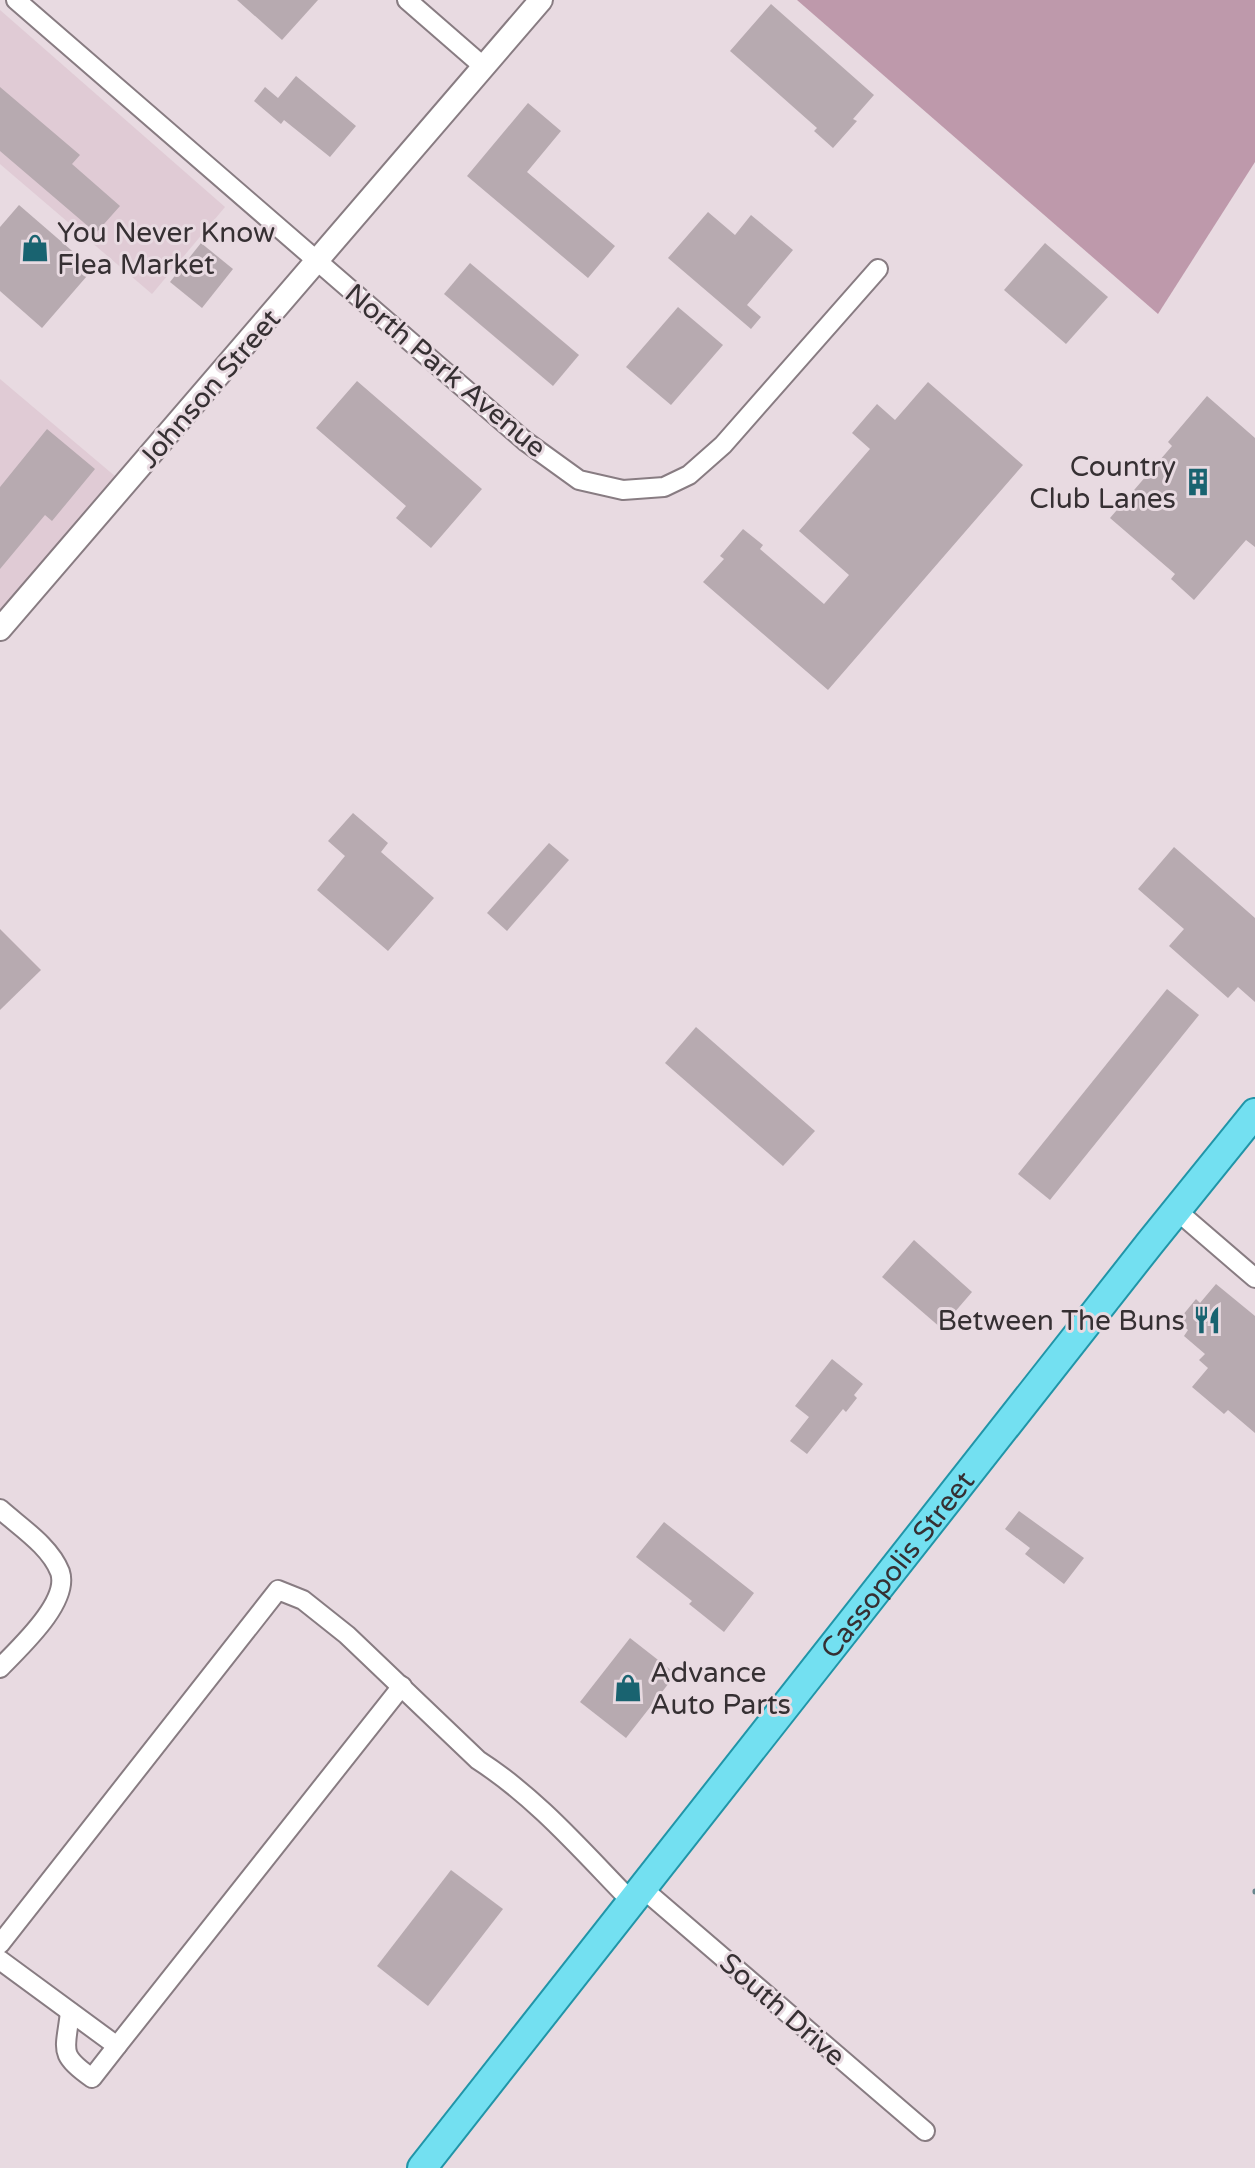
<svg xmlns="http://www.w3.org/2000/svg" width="1255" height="2168" font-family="'Varela Round',sans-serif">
<rect width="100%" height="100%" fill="#e8dae1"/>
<!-- built -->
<g fill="#e0cbd5">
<path d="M 0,10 L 225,207 L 152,294 L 0,164 Z"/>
<path d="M 0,379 L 116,477 L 0,612 Z"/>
</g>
<!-- forest -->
<path fill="#be99ab" d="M 797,0 L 1255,0 L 1255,162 L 1158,314 Z"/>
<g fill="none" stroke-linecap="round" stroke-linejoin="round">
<!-- stream -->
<path stroke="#68868d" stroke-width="5" d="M 1255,1891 L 1255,1892"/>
</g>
<!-- building -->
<g fill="#b7aab0">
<path d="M 237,0 L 318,0 L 282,40 Z"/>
<path d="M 771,4 L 874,95 L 853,119 L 857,121 L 833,148 L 814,131 L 817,128 L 730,51 Z"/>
<path d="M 296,76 L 356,126 L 330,157 L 284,120 L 281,124 L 254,101 L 265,87 L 278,98 Z"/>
<path d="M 0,87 L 80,155 L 72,164 L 120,206 L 96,233 L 0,151 Z"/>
<path d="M 528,103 L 561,131 L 527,172 L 615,246 L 588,278 L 467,176 Z"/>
<path d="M 19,205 L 93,269 L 42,328 L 0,291 L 0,227 Z"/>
<path d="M 708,212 L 735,235 L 751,215 L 793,250 L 747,305 L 761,317 L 751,329 L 668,258 Z"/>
<path d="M 201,243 L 233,269 L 202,308 L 170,282 Z"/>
<path d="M 1045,243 L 1108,297 L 1066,344 L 1004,290 Z"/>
<path d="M 470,263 L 579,355 L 553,386 L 444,294 Z"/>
<path d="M 678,307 L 723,345 L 671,405 L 626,367 Z"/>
<path d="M 357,381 L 482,489 L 431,548 L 396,518 L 406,506 L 316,428 Z"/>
<path d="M 928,382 L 1023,465 L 828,690 L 703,582 L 724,559 L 720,556 L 743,529 L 763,545 L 760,549 L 824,604 L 849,575 L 799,531 L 870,449 L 852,433 L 877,404 L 895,420 Z"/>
<path d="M 1207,396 L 1255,438 L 1255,547 L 1246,540 L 1194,600 L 1171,579 L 1175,574 L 1110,518 L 1172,446 L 1168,442 Z"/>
<path d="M 47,429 L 95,469 L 52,521 L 45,515 L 0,569 L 0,487 Z"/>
<path d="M 353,813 L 388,843 L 381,852 L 434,898 L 388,951 L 317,890 L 345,856 L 328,841 Z"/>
<path d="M 549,843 L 569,860 L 507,931 L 487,913 Z"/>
<path d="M 1174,847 L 1255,918 L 1255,1002 L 1238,987 L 1228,998 L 1169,946 L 1184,929 L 1138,889 Z"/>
<path d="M 0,929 L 41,970 L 0,1010 Z"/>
<path d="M 1167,989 L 1199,1015 L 1050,1200 L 1018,1174 Z"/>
<path d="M 696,1027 L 815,1131 L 783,1166 L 665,1063 Z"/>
<path d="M 914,1240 L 972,1292 L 941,1328 L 882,1277 Z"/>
<path d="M 1216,1284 L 1255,1316 L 1255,1433 L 1228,1410 L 1224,1414 L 1192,1387 L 1208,1368 L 1199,1360 L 1205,1354 L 1184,1336 L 1188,1330 L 1178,1321 L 1196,1299 L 1200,1303 Z"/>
<path d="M 832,1359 L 863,1384 L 854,1395 L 857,1398 L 846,1412 L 843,1409 L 807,1454 L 790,1441 L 809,1417 L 795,1406 Z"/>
<path d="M 1019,1511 L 1084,1558 L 1064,1584 L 1025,1554 L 1030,1548 L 1005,1529 Z"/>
<path d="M 664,1522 L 754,1593 L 724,1632 L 689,1604 L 692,1601 L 636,1557 Z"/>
<path d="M 630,1638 L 676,1674 L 626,1738 L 580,1702 Z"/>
<path d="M 451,1870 L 503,1909 L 428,2006 L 377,1966 Z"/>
</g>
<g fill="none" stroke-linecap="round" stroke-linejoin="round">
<defs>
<g id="minor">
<path d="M 16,0 L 525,441 L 579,480 L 623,490 L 664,487 L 689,475 L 723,445 L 878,269"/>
<path d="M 407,0 L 484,67"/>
<path d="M 1176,1210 L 1255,1278"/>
<path d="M 0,1509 C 20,1527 50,1546 60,1572 C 70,1602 19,1648 0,1668"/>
<path d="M 642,1888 L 925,2131"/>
<path d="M 0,1944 L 278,1590 L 303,1600 L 347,1635 L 478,1760 C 537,1798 583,1852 631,1901"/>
<path d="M 0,1960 L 117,2046 L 402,1686"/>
<path d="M 70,2012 C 66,2050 57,2054 92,2078 L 117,2046"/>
</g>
<path id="tertiary" d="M 0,629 L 541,0"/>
<g id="primary">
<path id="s1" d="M 422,2168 L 1150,1243 L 1255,1113"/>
</g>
</defs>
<!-- minor casing -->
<use href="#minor" stroke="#887c82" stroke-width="22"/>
<!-- tertiary casing -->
<use href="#tertiary" stroke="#887c82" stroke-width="26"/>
<!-- primary casing -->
<use href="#primary" stroke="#2195a8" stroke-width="32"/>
<!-- minor -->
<use href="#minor" stroke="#fff" stroke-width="18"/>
<!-- tertiary -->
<use href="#tertiary" stroke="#fff" stroke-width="22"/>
<!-- primary -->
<use href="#primary" stroke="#73e0f1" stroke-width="28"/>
</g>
<!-- icons -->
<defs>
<symbol id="shop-bare" viewBox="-9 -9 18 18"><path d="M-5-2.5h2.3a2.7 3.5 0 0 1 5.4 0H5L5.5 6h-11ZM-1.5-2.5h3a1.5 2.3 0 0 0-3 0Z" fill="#196370" stroke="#e8dae1" stroke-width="2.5" paint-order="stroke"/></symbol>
<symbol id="building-bare" viewBox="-9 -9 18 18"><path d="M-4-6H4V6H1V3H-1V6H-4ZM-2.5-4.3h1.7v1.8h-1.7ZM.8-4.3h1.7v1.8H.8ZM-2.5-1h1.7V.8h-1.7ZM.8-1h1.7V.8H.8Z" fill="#196370" stroke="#e8dae1" stroke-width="2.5" paint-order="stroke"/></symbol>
<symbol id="restaurant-bare" viewBox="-9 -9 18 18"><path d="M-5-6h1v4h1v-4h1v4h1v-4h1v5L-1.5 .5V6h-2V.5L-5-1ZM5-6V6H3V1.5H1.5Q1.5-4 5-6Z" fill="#196370" stroke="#e8dae1" stroke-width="2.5" paint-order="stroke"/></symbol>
</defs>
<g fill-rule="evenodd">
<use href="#shop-bare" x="15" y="228" width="40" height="40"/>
<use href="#building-bare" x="1178" y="462" width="40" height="40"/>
<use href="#restaurant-bare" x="1187" y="1300" width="40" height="40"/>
<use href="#shop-bare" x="608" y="1668" width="40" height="40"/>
</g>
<g text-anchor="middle" stroke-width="6" stroke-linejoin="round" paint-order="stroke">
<!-- poi labels -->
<g font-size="28" fill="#363033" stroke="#e8dae1" text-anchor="start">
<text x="57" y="242">You Never Know<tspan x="57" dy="32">Flea Market</tspan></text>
<text x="1176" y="476" text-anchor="end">Country<tspan x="1176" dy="32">Club Lanes</tspan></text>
<text x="1185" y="1330" text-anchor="end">Between The Buns</text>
<text x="650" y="1682">Advance<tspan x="650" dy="32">Auto Parts</tspan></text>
</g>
<!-- street labels -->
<g font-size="28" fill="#363033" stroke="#e8dae1">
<text transform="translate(446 370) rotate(40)" y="10">North Park Avenue</text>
<text transform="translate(209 388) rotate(-49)" y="10">Johnson Street</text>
<text dy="10" stroke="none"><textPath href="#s1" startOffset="768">Cassopolis Street</textPath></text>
<text transform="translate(783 2009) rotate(41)" y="10">South Drive</text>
</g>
</g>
</svg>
